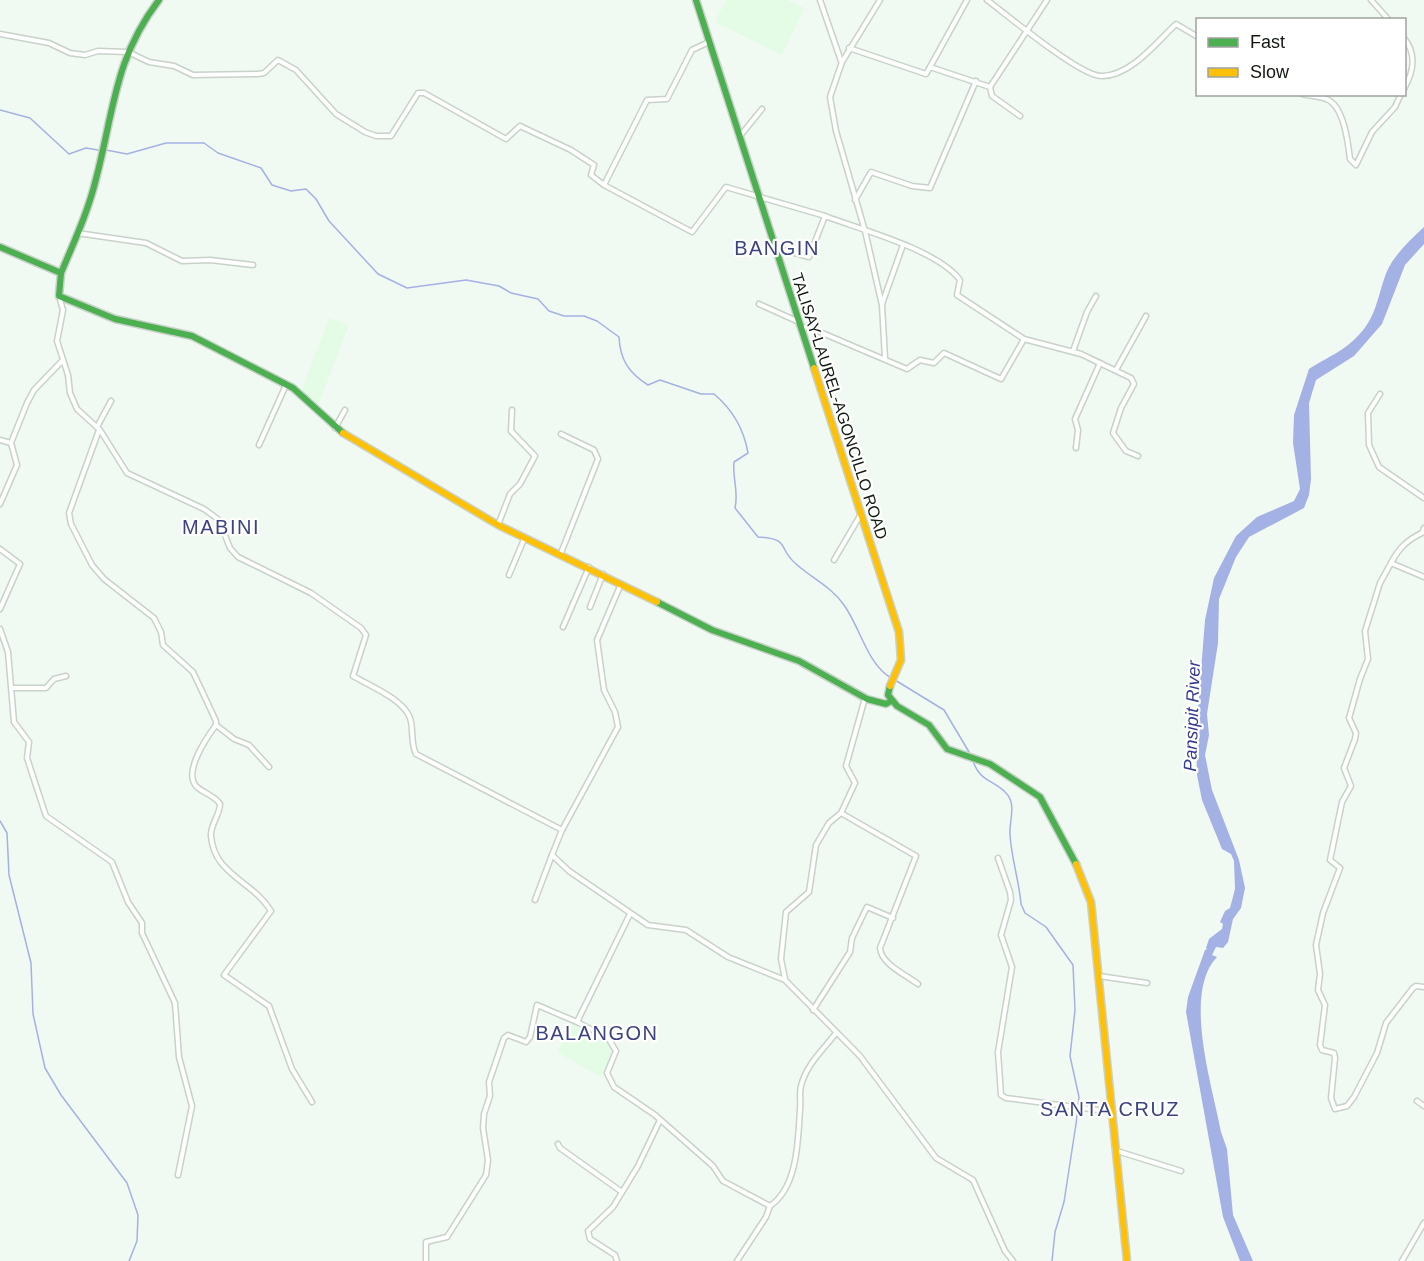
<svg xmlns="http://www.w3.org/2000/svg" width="1424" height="1261" font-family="Arial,sans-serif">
<rect width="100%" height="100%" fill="#f1faf2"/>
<!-- built -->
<g fill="#e4fbe6">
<path d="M 726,0 L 787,0 L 805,8 L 782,55 L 715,22 Z"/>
<path d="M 329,318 L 349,325 L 317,408 L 302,389 Z"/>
<path d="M 574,1022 L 610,1043 L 615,1051 L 601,1077 L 557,1052 Z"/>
</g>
<!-- water -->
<path fill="#a4b1e5" d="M 1424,227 L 1424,244 L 1405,265 L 1382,324 L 1354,356 L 1316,380 L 1309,403 L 1311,479 L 1309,495 L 1304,508 L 1249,537 L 1236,557 L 1219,599 L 1218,643 L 1207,714 L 1209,735 L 1205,755 L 1212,790 L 1239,860 L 1245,888 L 1241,908 L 1233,919 L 1228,942 L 1223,948 L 1216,947 L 1212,955 L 1217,957 C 1182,993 1213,1088 1221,1132 L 1227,1149 L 1233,1215 L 1253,1261 L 1240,1261 L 1223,1217 L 1186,1012 L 1188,997 L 1205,950 L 1207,949 L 1206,948 L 1209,939 L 1222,929 L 1223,924 L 1220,922 L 1225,911 L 1230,908 L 1235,889 L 1234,861 L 1231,854 L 1222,849 L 1202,800 L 1197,775 L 1196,734 L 1205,620 L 1214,578 L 1236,536 L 1257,517 L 1294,501 L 1300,489 L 1293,443 L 1294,415 L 1309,369 C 1332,354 1345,352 1364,329 C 1378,311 1379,289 1388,269 C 1396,253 1411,239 1424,227 Z"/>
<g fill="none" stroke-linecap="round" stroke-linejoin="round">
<!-- stream -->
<g stroke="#a4b1e5" stroke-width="1.5">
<path d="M 0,110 L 30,118 L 69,154 L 86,148 L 98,150"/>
<path d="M 106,150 L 127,154 L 166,143 L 204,143 L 218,153 L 261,168 L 272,185 L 291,191 L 306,189 L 316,199 L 329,221 L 378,274 L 407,288 L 466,280 L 499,286 L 511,293 L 538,299 L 549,311 L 564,316 L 584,316 L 597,321 L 619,337 C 620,360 629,373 648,385 L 660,380 L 701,394 L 714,394 C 732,409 744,430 748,453 L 734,462 C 732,477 739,491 735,508 L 758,537 C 791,539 777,547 795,563 C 811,578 832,587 844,605 C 860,627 867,664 891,678"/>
<path d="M 895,680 L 944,710 L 969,752"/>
<path d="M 973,761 C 980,782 994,780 1006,793 C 1017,804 1009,821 1010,834 C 1011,857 1019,880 1021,904 L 1025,913 L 1046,927 L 1073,965 L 1075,1010 L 1070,1056 L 1079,1097 L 1076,1124 L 1064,1202 L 1055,1232 L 1052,1261"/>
<path d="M 0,821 L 7,833 L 9,875 L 31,963 L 33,1014 L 45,1068 L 61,1095 L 127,1183 L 138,1215 L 137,1241 L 129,1261"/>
</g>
<defs>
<g id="street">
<path d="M 820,0 L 841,61"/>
<path d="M 880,0 L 842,62 L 830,97 L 836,131 L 865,231 L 882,305 L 885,358"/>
<path d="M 987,0 C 1007,15 1080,76 1101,76 C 1130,77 1157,42 1176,24 L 1198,37"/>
<path d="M 1371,0 L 1389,20"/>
<path d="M 0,34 L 49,43 L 70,53 L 85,55 L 98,51 L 128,52 L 149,62 L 174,66 L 193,75 L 258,74 L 264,73 L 278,60 L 296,70 L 336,114 L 365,132 L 376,136 L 391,136 L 418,93 L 424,93 L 506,139 L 520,126 L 571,150 L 594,165 L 591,175 L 604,185 L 692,232 L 726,187 L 825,216"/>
<path d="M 1404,38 C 1417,54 1414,71 1404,89"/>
<path d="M 849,48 L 926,74 L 930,67 L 990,87 L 992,96 L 1020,116"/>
<path d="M 930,67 L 967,0"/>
<path d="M 990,87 L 1047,0"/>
<path d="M 1302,94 C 1309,96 1318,96 1326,99 C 1344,105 1348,143 1350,159 L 1356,165 L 1372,132 L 1395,107 L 1401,94"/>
<path d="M 740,136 L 762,109"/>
<path d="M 604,185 L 647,100 L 667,99 L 692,50 L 709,42"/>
<path d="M 855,200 L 871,172 L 912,186 L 930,188 L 976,81"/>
<path d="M 77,233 L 146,243 L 182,261 L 210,260 L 253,265"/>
<path d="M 776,248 L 809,257 L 825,216 C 862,230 938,250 960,280 L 957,295 L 1024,339 L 1001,379 L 944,353 L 934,363 L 920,360 L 907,369 L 808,327 L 801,328"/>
<path d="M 59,296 L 63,310 L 57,341 L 68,375 L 70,393 L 77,409 L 100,430 L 127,473 L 204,509 L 219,520 L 230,548 L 238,557 L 311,593 L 361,628 L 366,635 L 353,676 C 370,686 403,699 410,718 C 414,730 410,742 416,754 L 562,830"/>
<path d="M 759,304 L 799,322"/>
<path d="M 882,304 L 903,245"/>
<path d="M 1024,339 L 1081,354 L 1131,378 L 1134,384 L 1121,408 L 1113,433 L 1126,451 L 1138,456"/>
<path d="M 1073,351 L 1087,312 L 1096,296"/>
<path d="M 1116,370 L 1146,316"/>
<path d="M 1380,394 L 1368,413 L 1369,445 L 1379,467 L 1424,498"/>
<path d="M 97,427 L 111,401"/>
<path d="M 335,428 L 345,410"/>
<path d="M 99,430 L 69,513 L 71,524 L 92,565 L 104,579 L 154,618 L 161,632 L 163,645 L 193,672 L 216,721 L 216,725 L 234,739 L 249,745 L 269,767"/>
<path d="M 0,440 L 11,443"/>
<path d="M 259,445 L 286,385"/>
<path d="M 1076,448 L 1078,430 L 1075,419 L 1100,363"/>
<path d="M 0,504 L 17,465 L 11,443 L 27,403 L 34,390 L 62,361"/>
<path d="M 498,525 L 510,494 L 520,484 L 535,456 L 511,431 L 512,410"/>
<path d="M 0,549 L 20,564 L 0,609"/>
<path d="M 561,553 L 598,459 L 594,450 L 561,434"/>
<path d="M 834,560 L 861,514"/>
<path d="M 1391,563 C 1399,548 1407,540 1422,533 L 1424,528"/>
<path d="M 509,575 L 525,537"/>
<path d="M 1424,577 L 1391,563 L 1380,583 L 1365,631 L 1368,659 L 1360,679 L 1349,718 L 1356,733 L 1355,739 L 1344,768 L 1351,786 L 1342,802 L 1330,860 L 1340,868 L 1323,913 L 1316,945 L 1320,974 L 1318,990 L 1325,1005 L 1320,1045 L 1322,1050 L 1334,1053 L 1335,1058 L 1331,1098 L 1335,1109 L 1347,1106 L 1354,1097 L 1377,1053 L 1386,1023 L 1413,988 L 1416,986 L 1424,987"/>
<path d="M 621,584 L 597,640 L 604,690 L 615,712 L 618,727 L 562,830 L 552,855 L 569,871 L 648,925 L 686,930 L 728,957 L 785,980 L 860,1056 L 936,1158 L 973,1180 L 1005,1251 L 1013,1261"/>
<path d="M 590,607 L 603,574"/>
<path d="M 563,627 L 589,567"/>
<path d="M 0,629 L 8,652 L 14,722 L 29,742 L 27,758 L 46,816 L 112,862 L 128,902 L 142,923 L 142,933 L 175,1003 L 179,1057 L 192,1106 L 178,1175"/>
<path d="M 12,688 L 46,688 L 54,679 L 66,676"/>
<path d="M 216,725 C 207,737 182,773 197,787 C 205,794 214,795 220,804 C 220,815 210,825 211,836 C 214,875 253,881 271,911 L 224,975 L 269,1006 L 292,1069 L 312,1102"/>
<path d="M 841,813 L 916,856 L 880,948 C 881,964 906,975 918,984"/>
<path d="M 998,858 L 1010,892 L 1011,900 L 1001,935 L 1012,967 L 998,1052 L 1001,1095 L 1006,1098 L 1113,1112"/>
<path d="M 535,900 L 552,855"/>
<path d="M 1099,976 L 1147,983"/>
<path d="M 785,979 L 781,959 L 786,912 L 809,892 L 816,845 L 829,823 L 841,813 L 855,783 L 846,766 L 865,698"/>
<path d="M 813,1010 L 850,952 L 852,938 L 867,907 L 893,918"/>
<path d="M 577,1022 L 630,914"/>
<path d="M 1417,1101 L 1424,1106"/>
<path d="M 558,1144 L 560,1148 L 622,1192"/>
<path d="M 1117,1151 L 1181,1171"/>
<path d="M 770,1206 C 798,1187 798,1140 800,1109 C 801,1102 799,1093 801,1086 C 806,1065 823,1050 836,1033"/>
<path d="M 426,1261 L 426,1242 L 447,1237 L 486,1175 L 488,1160 L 483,1128 L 484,1114 L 490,1096 L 489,1082 L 504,1038 L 508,1035 L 526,1042 L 530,1037 L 537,1005 L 577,1022 L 608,1038 L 616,1051 L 607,1073 L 614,1087 L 655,1115 L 713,1166 L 723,1181 L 770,1206 L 766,1217 L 737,1261"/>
<path d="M 617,1261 L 615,1255 L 590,1239 L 588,1231 L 613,1207 L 638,1166 L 660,1120"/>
<path d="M 1402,1261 L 1424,1223"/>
</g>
<g id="fast">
<path d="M 696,0 L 814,368"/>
<path d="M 0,247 L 61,273 L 59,296 L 115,319 L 192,336 L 293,388 L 343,433"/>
<path d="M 61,273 C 74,242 88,212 96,179 C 114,111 114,59 159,0"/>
<path d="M 657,602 L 712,630 L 799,661 L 867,699 L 886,704 L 891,701"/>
<path d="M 890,686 L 888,695 L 897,706 L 929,725 L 947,749 L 990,764 L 1040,797 L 1076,864"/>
</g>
<g id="slow">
<path d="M 814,368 L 899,632 L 901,660 L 890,686"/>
<path d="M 343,433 L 498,525 L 657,602"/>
<path d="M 1076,864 L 1091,902 L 1127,1261"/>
</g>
</defs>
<!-- street casing -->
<use href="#street" stroke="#c8d2c9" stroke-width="7"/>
<!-- fast casing -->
<use href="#fast" stroke="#c8d2c9" stroke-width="9"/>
<!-- slow casing -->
<use href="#slow" stroke="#c8d2c9" stroke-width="9"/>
<!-- street -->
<use href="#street" stroke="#fdfefd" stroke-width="4"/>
<!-- fast -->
<use href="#fast" stroke="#4caf50" stroke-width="6"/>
<!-- slow -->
<use href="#slow" stroke="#ffc107" stroke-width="6"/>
</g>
<g text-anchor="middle" stroke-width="4.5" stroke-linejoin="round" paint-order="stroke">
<!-- street labels -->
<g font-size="16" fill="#101910" stroke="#fff">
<text transform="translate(840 406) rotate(72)" y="6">TALISAY-LAUREL-AGONCILLO ROAD</text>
</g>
<!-- water labels -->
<g font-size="18" font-style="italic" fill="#343b95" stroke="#fff">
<text transform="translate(1192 716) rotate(-88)" y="6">Pansipit River</text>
</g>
<!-- quarter labels -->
<g font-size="20" letter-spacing="1.5" fill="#3b4480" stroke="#fff">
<text x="777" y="255">BANGIN</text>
<text x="221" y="534">MABINI</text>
<text x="597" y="1040">BALANGON</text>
<text x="1110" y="1116">SANTA CRUZ</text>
</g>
</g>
<!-- legend -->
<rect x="1196" y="18" width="210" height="78" fill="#ffffff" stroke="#9fa39f" stroke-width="1.5"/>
<rect x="1208" y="38" width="30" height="9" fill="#4caf50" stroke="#9fa39f" stroke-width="1.5"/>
<text x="1250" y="48" font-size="18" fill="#101910">Fast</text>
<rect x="1208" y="68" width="30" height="9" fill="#ffc107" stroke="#9fa39f" stroke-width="1.5"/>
<text x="1250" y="78" font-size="18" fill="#101910">Slow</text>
</svg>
